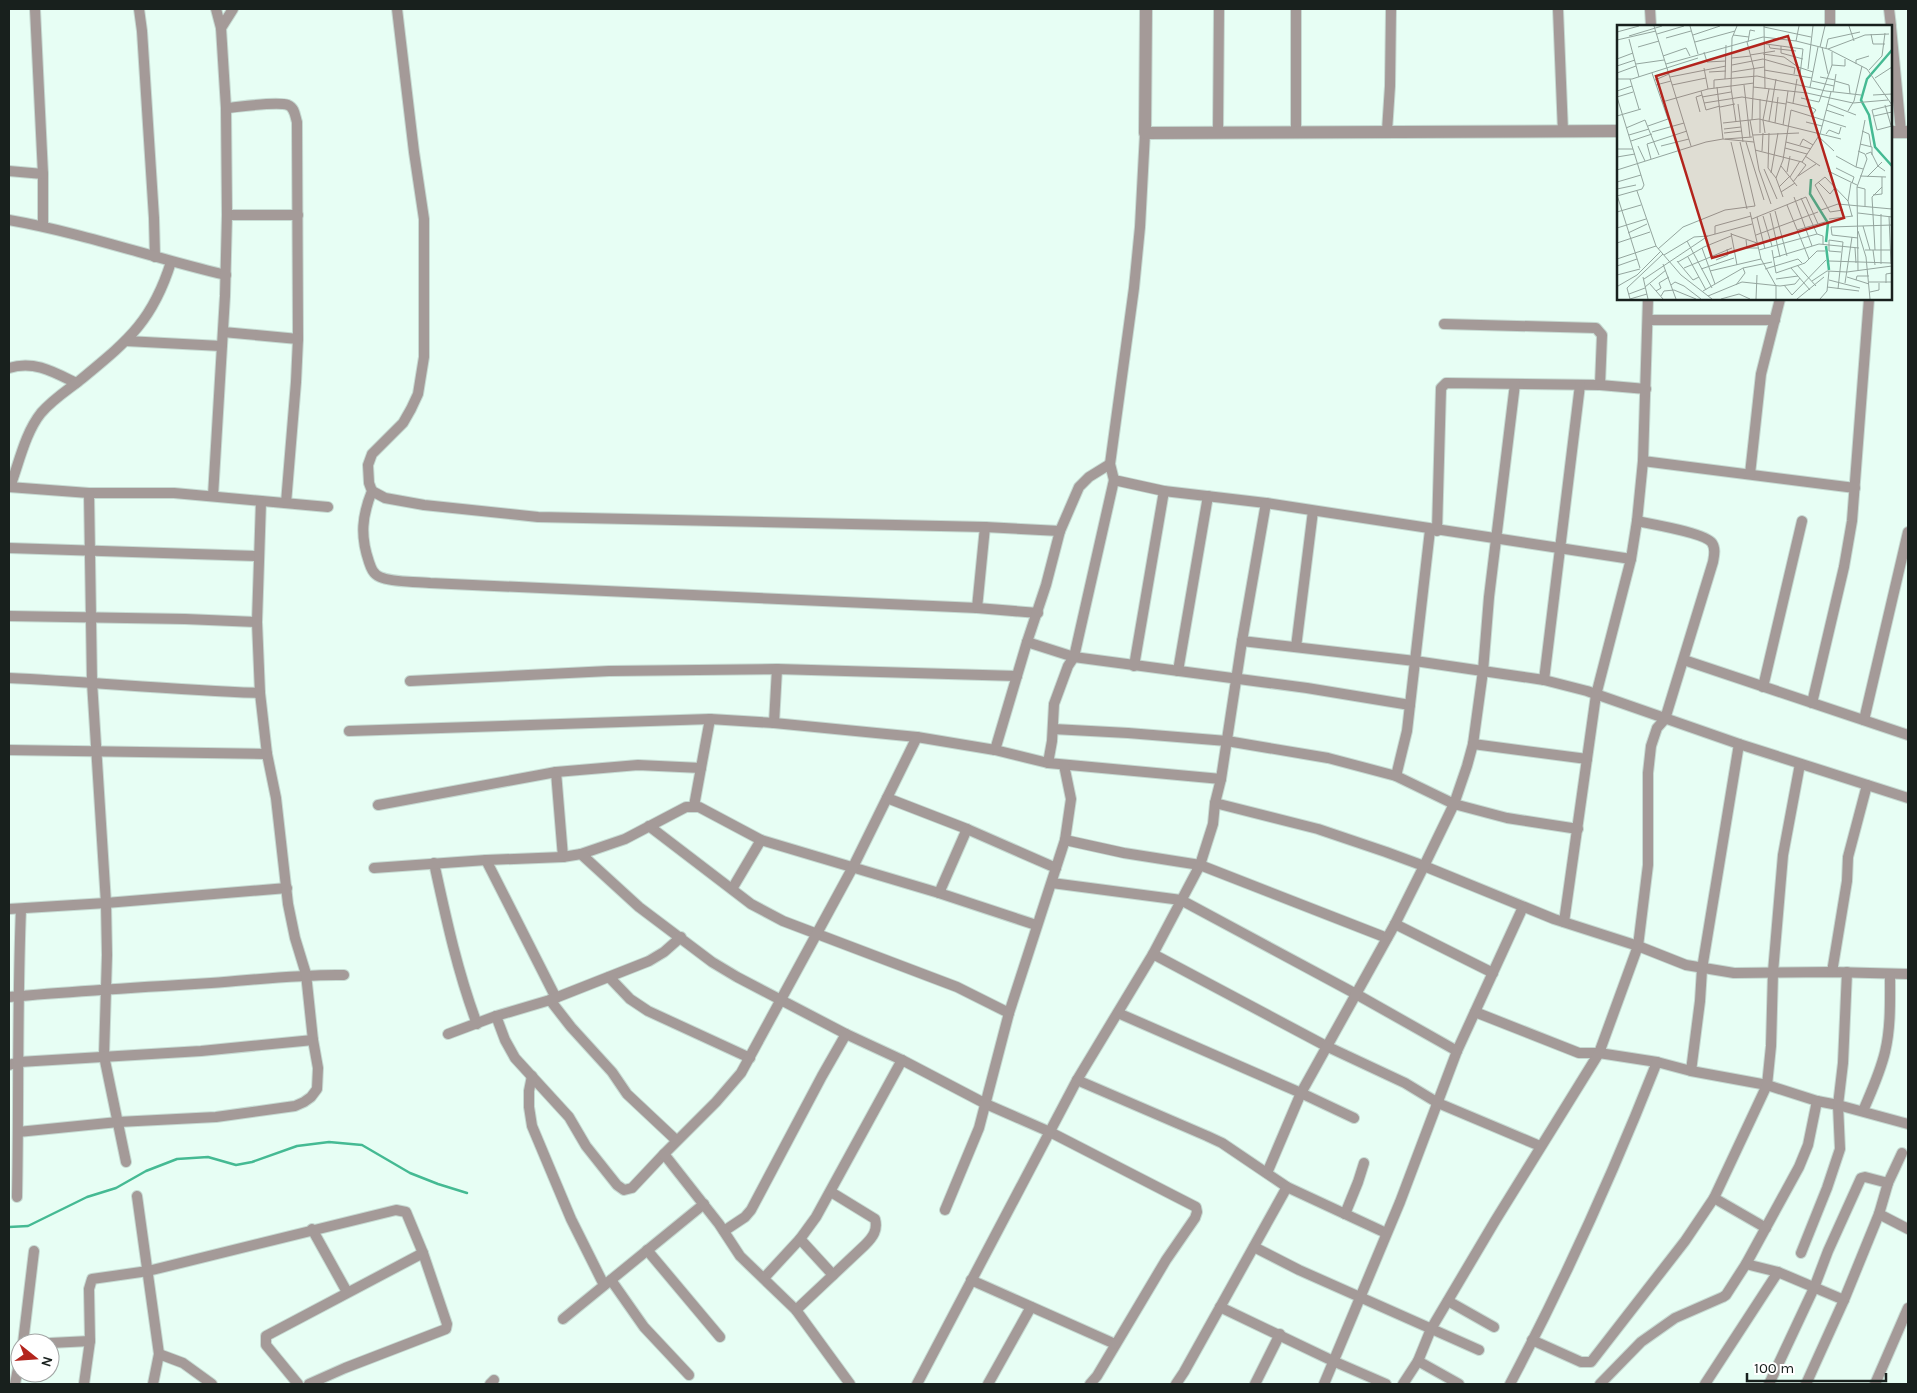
<svg xmlns="http://www.w3.org/2000/svg" width="1917" height="1393" font-family="Karla,sans-serif">
<rect width="100%" height="100%" fill="#e7fef4"/>
<g fill="none" stroke-linecap="round" stroke-linejoin="round">
<!-- stream -->
<path stroke="#45ba93" stroke-width="2.5" d="M 9,1227 L 28,1226 L 87,1197 L 116,1188 L 146,1171 L 177,1159 L 208,1157 L 236,1165 L 252,1162 L 297,1146 L 329,1142 L 362,1145 L 410,1173 L 438,1184 L 467,1193"/>
<defs>
<g id="minor">
<path d="M 35,9 L 43,174 L 43,226"/>
<path d="M 139,9 L 142,31 L 154,218 L 155,257"/>
<path d="M 397,9 L 414,152 L 424,219 L 424,357 L 418,394 L 411,409 L 403,423 L 372,454 L 368,465 L 369,483 L 372,491 C 362,516 360,536 369,562 C 371,568 373,574 380,577 C 394,583 414,581 430,583 L 977,608 L 1038,613"/>
<path d="M 1296,9 L 1296,132"/>
<path d="M 1558,9 L 1563,132"/>
<path d="M 1650,9 L 1651,26"/>
<path d="M 1830,9 L 1830,26"/>
<path d="M 1889,9 L 1891,26"/>
<path d="M 1891,27 L 1901,132"/>
<path d="M 221,28 L 233,9"/>
<path d="M 226,108 C 239,107 277,101 288,105 C 295,108 295,116 297,122 L 298,339 L 296,382 L 286,503"/>
<path d="M 1387,131 L 1390,86 L 1391,9"/>
<path d="M 1218,132 L 1219,9"/>
<path d="M 1145,133 L 1140,227 L 1134,288 L 1110,464 L 1114,480 L 1164,491 L 1266,503 L 1631,559"/>
<path d="M 9,171 L 43,174"/>
<path d="M 227,215 L 298,215"/>
<path d="M 9,220 C 83,233 153,258 226,275"/>
<path d="M 1648,320 L 1775,320"/>
<path d="M 1444,324 L 1596,328 L 1602,335 L 1600,385"/>
<path d="M 223,332 L 298,339"/>
<path d="M 126,341 L 221,346"/>
<path d="M 9,368 C 34,360 54,372 76,383"/>
<path d="M 1643,461 L 1855,488"/>
<path d="M 1750,474 L 1761,374 L 1780,299"/>
<path d="M 9,487 L 89,493 L 174,493 L 328,507"/>
<path d="M 10,487 C 19,463 25,433 41,413 C 52,400 66,391 79,381 C 126,342 152,323 171,262"/>
<path d="M 372,491 L 385,498 L 424,505 L 538,517 L 985,527 L 1060,531"/>
<path d="M 89,493 L 92,682 L 106,903 L 107,955 L 104,1056 L 126,1162"/>
<path d="M 213,496 L 225,296 L 227,215 L 226,108 L 221,28 L 216,9"/>
<path d="M 1437,531 L 1441,388 L 1446,383 L 1600,385 L 1646,389"/>
<path d="M 9,548 L 259,556"/>
<path d="M 977,608 L 985,527"/>
<path d="M 9,616 L 185,619 L 257,622"/>
<path d="M 1242,641 L 1415,661 L 1544,680 L 1587,691 L 1739,744 L 1908,798"/>
<path d="M 1027,642 L 1074,657 L 1307,688 L 1410,705"/>
<path d="M 1296,647 L 1313,511"/>
<path d="M 1684,660 L 1908,735"/>
<path d="M 1134,666 L 1164,491"/>
<path d="M 1178,671 L 1208,496"/>
<path d="M 9,678 C 93,682 176,690 260,693"/>
<path d="M 1544,680 L 1580,385"/>
<path d="M 410,681 L 609,671 L 777,669 L 1017,676"/>
<path d="M 1763,687 L 1802,521"/>
<path d="M 1812,703 L 1844,567 L 1852,521 L 1869,299"/>
<path d="M 1864,720 L 1908,532"/>
<path d="M 774,723 L 777,669"/>
<path d="M 1053,729 L 1128,733 L 1227,741 L 1328,758 L 1396,776 L 1454,804 L 1507,818 L 1578,829"/>
<path d="M 349,731 L 710,719 L 774,723 L 917,737 L 995,750 L 1048,763 L 1221,779"/>
<path d="M 1473,744 L 1587,759"/>
<path d="M 9,750 L 267,754"/>
<path d="M 995,750 L 1027,642 L 1046,585 L 1060,531 L 1079,487 L 1089,477 L 1110,464"/>
<path d="M 1048,763 L 1052,741 L 1054,704 L 1068,666 L 1074,657 L 1114,480"/>
<path d="M 556,772 L 563,857"/>
<path d="M 1396,776 L 1407,731 L 1430,530"/>
<path d="M 887,798 L 967,829 L 1056,868"/>
<path d="M 1215,803 L 1318,829 L 1386,852 L 1424,866 L 1554,919 L 1638,946 L 1686,965 L 1734,973 L 1832,972 L 1908,974"/>
<path d="M 378,805 L 556,772 L 638,765 L 701,768"/>
<path d="M 694,806 L 710,719"/>
<path d="M 649,826 L 751,904 L 783,921 L 957,987 L 1009,1013"/>
<path d="M 1065,840 L 1124,853 L 1200,865 L 1387,938"/>
<path d="M 581,854 L 625,839 L 686,807 L 699,807 L 761,840 L 939,893 L 1036,925"/>
<path d="M 486,860 L 556,998"/>
<path d="M 434,863 C 446,918 457,970 477,1024"/>
<path d="M 374,868 L 486,860 L 563,857 L 581,854 L 639,907 L 712,962 L 737,977 L 846,1034 L 902,1060 L 986,1104 L 1050,1132 L 1196,1207 L 1197,1212 L 1195,1218 L 1166,1260 L 1097,1376 L 1090,1384"/>
<path d="M 1052,883 L 1181,900 L 1356,994 L 1457,1051"/>
<path d="M 732,889 L 761,840"/>
<path d="M 939,893 L 967,829"/>
<path d="M 9,909 L 106,903 L 287,888"/>
<path d="M 1564,922 L 1596,695 L 1631,559 L 1637,521 L 1643,461 L 1648,299"/>
<path d="M 1395,924 L 1493,973"/>
<path d="M 1153,954 L 1326,1046 L 1405,1083 L 1438,1103 L 1540,1146"/>
<path d="M 1832,972 L 1847,881 L 1848,857 L 1867,785"/>
<path d="M 609,977 L 630,999 L 648,1011 L 750,1058"/>
<path d="M 9,997 C 76,991 143,987 211,983 C 255,980 299,974 344,975"/>
<path d="M 550,1000 L 571,1027 L 612,1072 L 627,1094 L 676,1140"/>
<path d="M 1475,1012 L 1579,1053 L 1599,1053 L 1657,1062 L 1691,1071 L 1767,1085 L 1817,1101 L 1838,1105 L 1908,1124"/>
<path d="M 1118,1013 L 1301,1093 L 1354,1118"/>
<path d="M 496,1016 L 505,1040 L 515,1058 L 569,1117 L 586,1146 L 617,1185 L 624,1190 L 632,1188 L 664,1154"/>
<path d="M 448,1034 L 496,1016 L 550,1000 L 649,961 L 664,952 L 681,937"/>
<path d="M 9,1065 L 19,1062 L 201,1051 L 313,1040"/>
<path d="M 1691,1071 L 1700,1001 L 1702,969 L 1739,744"/>
<path d="M 532,1076 L 529,1091 L 529,1107 L 532,1126 L 571,1219 L 604,1285"/>
<path d="M 1077,1080 L 1207,1136 L 1222,1143 L 1287,1187 L 1386,1233"/>
<path d="M 1863,1111 C 1871,1092 1880,1073 1885,1052 C 1891,1027 1890,1000 1890,974"/>
<path d="M 18,1132 L 118,1122 L 216,1117 L 295,1106 L 304,1102 L 311,1097 L 317,1089 L 318,1068 L 313,1040 L 306,974 L 295,938 L 288,904 L 276,798 L 267,754 L 260,693 L 257,622 L 261,501"/>
<path d="M 1267,1173 L 1301,1093 L 1395,924 L 1424,866 L 1454,804 L 1467,766 L 1473,744 L 1483,671 L 1489,597 L 1515,384"/>
<path d="M 137,1196 L 159,1354 L 153,1384"/>
<path d="M 17,1197 C 19,1101 17,1005 21,909"/>
<path d="M 1714,1198 L 1766,1228"/>
<path d="M 945,1210 L 979,1128 L 1009,1013 L 1065,840 L 1071,799 L 1064,765"/>
<path d="M 1345,1214 L 1358,1182 L 1364,1163"/>
<path d="M 1879,1214 L 1908,1229"/>
<path d="M 312,1229 L 347,1292"/>
<path d="M 724,1231 L 745,1217 L 751,1210 L 822,1076 L 846,1034"/>
<path d="M 800,1239 L 833,1275"/>
<path d="M 1254,1247 L 1299,1270 L 1479,1350"/>
<path d="M 647,1250 L 720,1337"/>
<path d="M 1801,1253 L 1827,1188 L 1840,1149 L 1838,1105 L 1843,1063 L 1847,972"/>
<path d="M 1746,1264 L 1778,1272"/>
<path d="M 764,1278 L 800,1239 L 816,1217 L 902,1060"/>
<path d="M 611,1280 L 644,1327 L 689,1375"/>
<path d="M 971,1280 L 1115,1344"/>
<path d="M 1448,1301 L 1494,1327"/>
<path d="M 1220,1307 L 1333,1361 L 1386,1384"/>
<path d="M 796,1310 L 865,1245 C 873,1237 878,1230 875,1219 L 831,1192"/>
<path d="M 563,1319 L 704,1204"/>
<path d="M 1532,1340 L 1581,1362 L 1591,1362 L 1685,1241 L 1714,1198 L 1767,1085 L 1771,1046 L 1773,972 L 1783,855 L 1800,764"/>
<path d="M 23,1343 L 34,1251"/>
<path d="M 50,1343 L 90,1341"/>
<path d="M 159,1354 L 183,1363 L 212,1384"/>
<path d="M 1418,1361 L 1459,1384"/>
<path d="M 15,1384 L 20,1358"/>
<path d="M 84,1384 L 90,1341 L 89,1289 L 92,1279 L 148,1271 L 396,1210 L 406,1212 L 423,1253 L 447,1324 L 446,1329 L 345,1368 L 309,1384"/>
<path d="M 298,1384 L 266,1345 L 266,1336 L 423,1253"/>
<path d="M 490,1384 L 494,1380"/>
<path d="M 850,1384 L 796,1310 L 740,1256 L 719,1224 L 664,1154 L 716,1102 L 741,1073 L 853,867 L 917,737"/>
<path d="M 917,1384 L 1077,1080 L 1153,954 L 1200,865 L 1213,824 L 1215,803 L 1221,779 L 1242,641 L 1266,503"/>
<path d="M 988,1384 L 1031,1307"/>
<path d="M 1176,1384 L 1184,1372 L 1287,1187"/>
<path d="M 1255,1384 L 1280,1334"/>
<path d="M 1324,1384 L 1400,1202 L 1457,1051 L 1523,907"/>
<path d="M 1403,1384 L 1418,1361 L 1431,1329 L 1495,1221 L 1599,1053 L 1638,946 L 1648,865 L 1648,773 L 1651,746 L 1657,728 L 1665,719 L 1713,562 C 1714,556 1716,549 1712,543 C 1706,533 1651,524 1637,521"/>
<path d="M 1510,1384 C 1565,1280 1614,1171 1657,1062"/>
<path d="M 1600,1384 L 1641,1342 L 1675,1318 L 1723,1297 L 1726,1295 L 1746,1264 L 1799,1167 L 1808,1145 L 1817,1101"/>
<path d="M 1705,1384 L 1778,1272 L 1844,1300"/>
<path d="M 1769,1384 L 1814,1288 L 1828,1251 L 1861,1178 L 1865,1177 L 1888,1183"/>
<path d="M 1806,1384 L 1844,1300 L 1879,1214 L 1888,1183 L 1902,1153"/>
<path d="M 1875,1384 L 1908,1308"/>
</g>
<g id="tertiary">
<path d="M 1146,9 L 1145,133 L 1618,131"/>
<path d="M 1891,132 L 1908,132"/>
</g>
</defs>
<!-- minor casing -->
<use href="#minor" stroke="#c6dad2" stroke-width="12"/>
<!-- tertiary casing -->
<use href="#tertiary" stroke="#c6dad2" stroke-width="14"/>
<!-- minor -->
<use href="#minor" stroke="#a49a98" stroke-width="10"/>
<!-- tertiary -->
<use href="#tertiary" stroke="#a49a98" stroke-width="12"/>
</g>
<!-- overview -->
<g transform="translate(1617 25)">
<rect width="275" height="275" fill="#e7fef4"/>
<path fill="none" stroke="#45ba93" stroke-width="2.5" d="M 275,25 L 250,54 L 244,75 L 252,90 L 258,122 L 275,141M 194,154 L 193,169 L 211,198 L 209,217M 209,221 L 212,245"/>
<path fill="none" stroke="#94a59e" stroke-width="1" d="M 37,1 L 74,121M 73,1 L 81,29M 147,1 L 148,64M 232,1 L 237,16M 147,2 L 194,12M 0,7 L 22,1M 40,9 L 67,1M 254,9 L 256,19 L 268,19M 76,10 L 103,1M 116,10 L 132,12M 12,11 L 45,1M 49,13 L 74,6M 12,14 L 22,52M 0,15 L 39,6M 179,16 L 182,1M 78,17 L 118,6M 130,17 L 137,44 L 135,95M 131,17 L 133,5 L 138,6M 149,19 L 186,24 L 183,50M 152,20 L 153,23 L 179,26M 164,21 L 164,28 L 186,34M 21,22 L 42,16M 203,22 L 208,1M 205,22 L 211,49M 209,23 L 211,14 L 243,7M 211,24 L 248,10 L 272,9M 87,27 L 90,37 L 109,36M 146,29 L 167,32 L 181,42 L 196,47M 133,30 L 158,26M 46,31 L 69,23 L 73,31M 115,33 L 134,31M 0,34 L 16,28M 19,39 L 47,35M 49,39 L 146,12 L 179,16 L 211,24 L 250,44 L 275,80M 239,39 L 239,35 L 252,31M 115,40 L 146,34 L 178,43 L 177,49M 215,40 L 228,41 L 228,34M 0,41 L 18,35M 87,43 L 91,64M 191,44 L 196,1M 147,45 L 195,53M 252,45 L 265,31 L 268,8M 92,47 L 109,46M 115,47 L 147,42M 0,48 L 19,41M 53,52 L 109,41M 203,52 L 218,55M 258,53 L 275,42M 0,54 L 15,54 L 81,33M 13,54 L 22,84M 108,54 L 109,20M 38,55 L 52,49M 195,56 L 217,61M 218,56 L 232,60 L 233,69M 39,60 L 54,56M 55,60 L 89,53M 127,60 L 133,112M 100,62 L 106,114M 136,62 L 190,68 L 236,78 L 271,75M 193,62 L 201,22M 97,63 L 97,55 L 140,51 L 209,66 L 244,70M 0,66 L 15,61M 84,66 L 89,85 L 103,81M 216,67 L 219,49M 256,70 L 275,69M 0,72 L 27,160 L 25,164 L 0,171M 0,72 L 16,67M 85,72 L 114,67M 184,73 L 202,77 L 215,40 L 215,27M 143,74 L 143,108M 45,77 L 91,64 L 137,58M 170,77 L 196,83 L 199,85 L 195,90M 87,78 L 125,72 L 169,79M 176,78 L 180,54M 121,79 L 126,117M 211,79 L 239,90M 268,80 L 275,104M 275,80 L 255,85 L 260,105 L 275,101M 103,82 L 118,79M 209,85 L 227,91M 231,86 L 237,76 L 245,41M 83,87 L 79,72 L 85,70M 0,91 L 24,84M 257,91 L 275,87M 133,95 L 142,145 L 154,179M 152,96 L 159,54M 119,97 L 114,63 L 115,13 L 120,1M 189,97 L 205,101M 106,98 L 142,94 L 224,114M 158,98 L 161,72M 166,100 L 171,66M 31,101 L 51,94 L 35,48M 9,103 L 28,95 L 42,130M 107,104 L 124,102M 245,106 L 252,109 L 254,122M 35,107 L 67,98M 107,108 L 125,106M 148,108 L 146,95 L 152,64M 152,108 L 151,143 L 159,153M 209,109 L 212,105 L 222,109 L 224,102M 12,110 L 32,104M 136,110 L 182,108M 202,112 L 217,126M 108,114 L 135,112M 14,116 L 35,109M 114,117 L 130,184M 129,117 L 147,175M 169,117 L 194,124M 243,119 L 255,122 L 255,130M 183,120 L 186,114 L 196,120M 21,121 L 28,136M 44,121 L 72,114M 168,123 L 190,129M 0,124 L 16,124M 138,125 L 185,137 L 203,109 L 214,67M 145,126 L 146,108M 241,126 L 248,129 L 250,134 L 240,162 L 241,246M 249,129 L 254,127 L 261,141 L 268,146M 188,131 L 203,141M 219,131 L 239,142M 0,132 L 18,129M 34,134 L 30,119 L 70,106M 164,141 L 180,161M 219,143 L 237,152 L 235,158M 147,144 L 160,174M 246,144 L 239,142 L 248,95M 0,145 L 89,117 L 106,114 L 137,117M 211,146 L 240,160M 170,147 L 173,131M 154,148 L 161,108M 181,151 L 199,139M 243,151 L 269,152M 173,152 L 183,136M 250,152 L 265,137M 0,157 L 24,150M 176,157 L 189,140 L 185,137M 201,157 L 213,169 L 217,164M 162,162 L 173,151M 240,162 L 248,164 L 248,181M 0,164 L 19,160M 20,166 L 39,221 L 64,250 L 95,274M 164,167 L 178,158M 0,170 L 23,243M 256,170 L 265,169 L 265,152M 166,172 L 159,153 L 166,135 L 174,85 L 229,102M 177,172 L 195,221M 184,173 L 200,209M 231,176 L 234,158M 170,180 L 192,234M 204,185 L 221,179 L 275,184M 226,185 L 213,187 L 198,160 L 208,152 L 231,176 L 235,191M 158,186 L 170,231M 0,187 L 24,180M 133,187 L 144,234 L 159,261 L 159,274M 153,188 L 163,232M 241,188 L 275,192M 146,191 L 155,221M 272,191 L 274,239M 140,192 L 148,224M 135,194 L 189,172 L 201,199M 212,194 L 236,191M 246,201 L 253,225M 0,203 L 29,194M 180,205 L 208,197M 241,206 L 249,232 L 253,274M 11,208 L 30,199M 114,208 L 120,240M 98,209 L 98,201 L 134,191M 114,209 L 140,218M 139,210 L 201,187M 241,213 L 215,210 L 214,202 L 275,200M 129,215 L 130,223 L 142,223M 70,216 L 95,263M 0,218 L 33,207M 85,223 L 98,259M 238,223 L 239,238M 41,224 L 66,202 L 108,185 L 138,181 L 123,117M 142,225 L 200,209 L 206,211 L 206,219M 155,225 L 159,248 L 188,238 L 200,226 L 208,226M 248,225 L 275,225M 256,225 L 258,240M 258,225 L 255,172 L 265,162M 47,230 L 77,212 L 91,211M 71,232 L 89,265M 156,233 L 202,219 L 242,223M 0,234 L 39,221M 99,235 L 111,230 L 110,224M 60,236 L 76,255 L 82,252M 212,236 L 274,238M 61,237 L 87,222 L 114,211M 46,239 L 59,274M 264,239 L 264,189M 180,240 L 199,261M 0,241 L 20,234M 67,243 L 115,223M 174,243 L 193,265M 84,244 L 117,233M 148,244 L 181,234 L 185,238M 93,246 L 144,234M 0,250 L 23,244M 26,252 L 31,274M 230,252 L 252,259M 27,254 L 91,211 L 135,199M 159,254 L 181,251M 212,255 L 243,263M 239,255 L 240,251 L 252,251M 195,256 L 210,246 L 230,247 L 275,241M 252,257 L 275,257M 228,258 L 235,212M 269,258 L 269,249 L 275,248M 33,259 L 46,274M 54,260 L 58,257 L 67,261 L 84,274M 119,260 L 128,248 L 126,243M 167,260 L 175,270 L 209,235M 1,261 L 20,250 L 44,226M 28,262 L 49,245M 210,262 L 242,266M 221,264 L 226,217 L 212,215 L 212,226 L 224,227M 39,266 L 44,263 L 42,258 L 52,252M 86,266 L 126,243 L 155,237M 253,267 L 262,265 L 262,258M 12,269 L 28,263M 44,271 L 47,266 L 57,265 L 79,274M 91,271 L 125,257 L 163,261 L 178,259 L 183,253M 13,274 L 10,263 L 46,229M 13,274 L 30,269M 104,274 L 122,269 L 133,274M 139,274 L 140,250M 180,274 L 207,252M 203,274 L 210,266 L 212,246"/>
<path fill="#b3241d" fill-opacity="0.15" stroke="#b3241d" stroke-width="2.5" d="M 171,11 L 227,193 L 95,233 L 39,51 Z"/>
<rect width="275" height="275" fill="none" stroke="#18201d" stroke-width="2.5"/>
</g>
<!-- border -->
<rect width="1917" height="1393" fill="none" stroke="#18201d" stroke-width="20"/>
<!-- north arrow -->
<g transform="translate(35 1358) rotate(107)"><circle r="24" fill="#ffffff" stroke="#a3a6a5"/>
<path d="M0-4L9 19L0 12L-9 19Z" fill="#b3241d"/>
<text y="-8" font-size="14" font-weight="bold" text-anchor="middle" fill="#18201d">N</text>
</g>
<!-- scale -->
<path d="M1747 1373v8h139v-8" fill="none" stroke="#18201d" stroke-width="2.5"/>
<text x="1754" y="1373" font-size="15" fill="#18201d" stroke="#ffffff" stroke-width="4" paint-order="stroke">100 m</text>
</svg>
